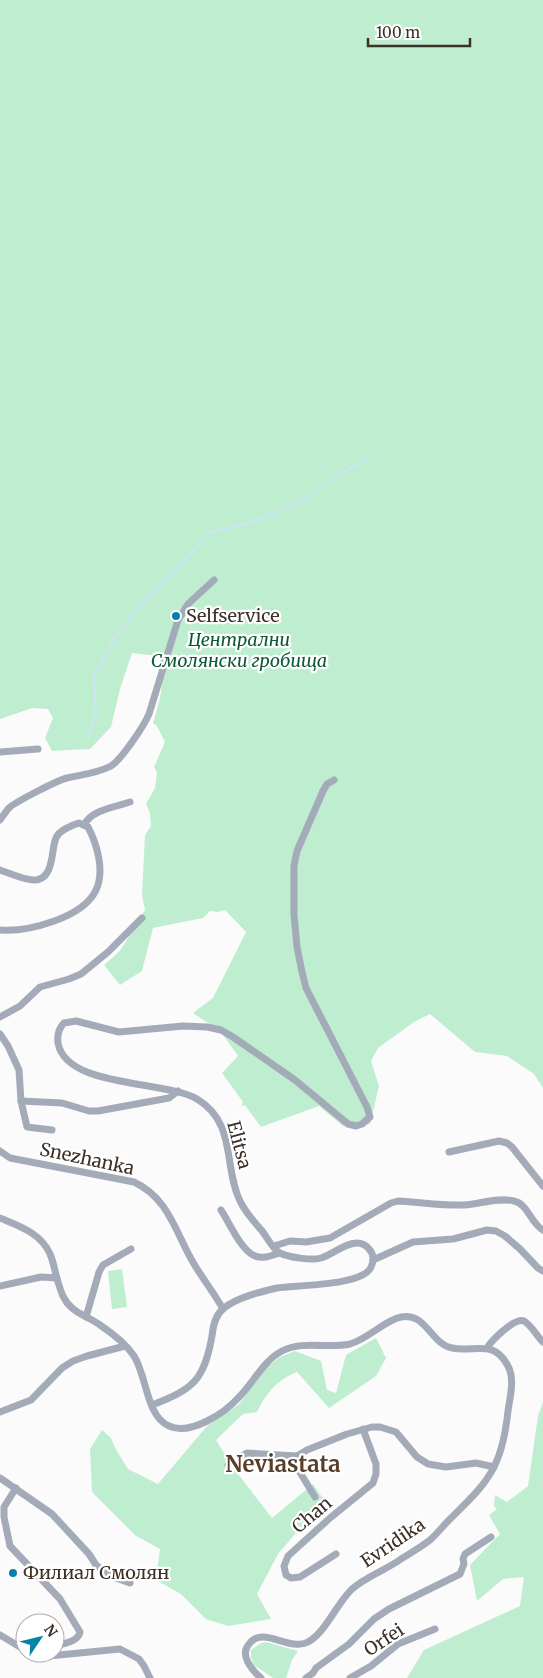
<svg xmlns="http://www.w3.org/2000/svg" width="543" height="1678" font-family="Merriweather,serif">
<rect width="100%" height="100%" fill="#fbfbfb"/>
<!-- green -->
<g fill="#bfedd0">
<path d="M 0,0 L 543,0 L 543,1088 L 534,1074 L 507,1056 L 475,1052 L 430,1014 L 414,1022 L 378,1048 L 371,1061 L 379,1086 L 370,1124 L 343,1126 L 319,1106 L 261,1127 L 245,1105 L 241,1106 L 243,1102 L 222,1073 L 238,1056 L 221,1032 L 193,1013 L 213,998 L 246,932 L 225,910 L 218,912 L 210,911 L 203,918 L 153,928 L 142,971 L 120,985 L 104,965 L 120,951 L 145,910 L 142,895 L 145,835 L 151,826 L 150,813 L 146,804 L 155,788 L 157,772 L 154,767 L 165,742 L 157,726 L 153,723 C 160,700 166,680 159,656 L 132,653 L 120,689 L 111,727 L 90,749 L 52,751 L 45,738 L 53,718 L 48,709 L 32,708 L 0,719 Z"/>
<path d="M 122,1269 L 127,1307 L 112,1309 L 108,1271 Z"/>
<path d="M 376,1338 L 386,1358 L 376,1376 L 329,1408 L 297,1372 C 278,1379 266,1393 257,1412 L 243,1414 L 216,1440 L 235,1470 L 272,1518 L 313,1484 L 324,1500 L 278,1554 L 257,1594 L 271,1619 L 228,1626 L 206,1619 L 181,1594 L 156,1580 L 160,1549 L 136,1536 L 92,1492 L 90,1449 L 102,1430 L 111,1438 L 115,1448 L 128,1469 L 158,1484 L 207,1426 L 238,1405 L 267,1367 L 280,1357 L 295,1351 L 321,1361 L 327,1390 L 336,1393 L 346,1355 Z"/>
<path d="M 543,1402 L 543,1678 L 407,1678 L 424,1650 L 520,1606 L 524,1577 L 503,1579 L 477,1601 L 470,1565 L 500,1534 L 489,1515 L 497,1509 L 494,1506 L 495,1495 L 507,1502 L 528,1486 L 538,1416 Z"/>
<path d="M 266,1642 L 298,1651 L 292,1660 L 286,1678 L 273,1678 L 254,1665 L 251,1657 L 251,1650 L 261,1643 Z"/>
</g>
<g fill="none" stroke-linecap="round" stroke-linejoin="round">
<!-- stream -->
<path stroke="#cfe3f6" stroke-width="2" d="M 89,736 L 96,713 L 94,677 L 114,639 L 137,609 L 179,568 L 207,534 L 261,519 L 307,497 L 343,472 L 370,458"/>
<!-- minor -->
<g stroke="#a4abb8" stroke-width="7">
<path d="M 0,752 L 38,749"/>
<path d="M 0,820 C 3,816 6,811 9,808 C 15,802 58,780 67,778 C 81,775 98,773 111,766 C 121,760 144,726 149,714 L 178,620 L 188,604 L 214,580"/>
<path d="M 84,825 C 91,810 115,807 130,802"/>
<path d="M 0,870 C 21,877 45,892 51,862 C 53,855 53,845 56,838 C 59,830 71,826 79,823 L 88,827 C 97,844 105,871 96,890 C 83,918 28,932 0,930"/>
<path d="M 0,1017 L 20,1006 L 40,987 L 69,979 L 81,974 L 108,952 L 142,918"/>
<path d="M 0,1034 L 8,1046 L 19,1070 L 21,1101 L 27,1127 L 52,1130"/>
<path d="M 21,1101 L 62,1103 L 89,1111 L 98,1111 L 169,1098 L 178,1091"/>
<path d="M 0,1151 L 10,1158 L 134,1182 C 169,1198 176,1234 194,1264 C 203,1279 214,1293 223,1309"/>
<path d="M 449,1152 L 499,1141 L 507,1143 L 512,1147 L 543,1186"/>
<path d="M 221,1210 C 229,1222 240,1248 253,1255 C 261,1260 271,1256 279,1253"/>
<path d="M 0,1218 C 19,1226 41,1233 50,1254 C 54,1263 55,1273 58,1282 C 61,1291 63,1300 71,1307 C 79,1315 91,1318 100,1325 C 112,1333 126,1344 134,1356 C 147,1376 146,1416 169,1426 C 190,1436 225,1413 239,1397 C 254,1382 263,1361 282,1351 C 303,1340 328,1349 350,1344 C 368,1339 385,1320 401,1317 C 426,1312 431,1344 452,1348 C 475,1353 493,1338 508,1366 C 515,1379 510,1397 508,1411 C 506,1430 503,1449 494,1467 C 484,1487 466,1503 450,1519 C 443,1526 437,1534 430,1540 C 421,1547 411,1553 401,1559 C 386,1570 367,1576 352,1589 C 337,1603 326,1632 308,1642 C 289,1652 263,1625 249,1644 C 239,1655 252,1670 261,1678"/>
<path d="M 274,1246 L 290,1241 L 306,1242 L 330,1238 L 391,1203 L 398,1201 C 420,1202 442,1206 464,1205 C 480,1204 499,1197 514,1201 C 528,1204 531,1224 543,1230"/>
<path d="M 373,1260 L 413,1242 L 453,1239 L 487,1230 L 496,1231 L 505,1236 L 520,1249 L 538,1268 L 543,1271"/>
<path d="M 0,1286 L 41,1277 L 57,1278"/>
<path d="M 86,1317 L 99,1272 L 103,1265 L 131,1249"/>
<path d="M 487,1348 C 492,1340 515,1317 524,1321 C 531,1325 537,1336 543,1342"/>
<path d="M 152,1405 C 193,1389 204,1381 212,1336 C 213,1326 215,1315 224,1308 C 238,1297 260,1292 277,1288 C 297,1285 363,1286 371,1267 C 374,1261 374,1254 369,1249 C 356,1233 335,1254 321,1258 C 312,1261 288,1257 280,1253 C 273,1249 267,1238 263,1232 C 255,1223 245,1212 240,1201 C 223,1166 237,1123 197,1099 C 164,1080 66,1088 58,1043 C 57,1035 58,1029 64,1023 L 76,1021 L 119,1032 L 183,1026 L 207,1027 L 221,1030 L 233,1037 L 295,1080 L 348,1124 L 356,1126 L 362,1124 L 370,1117 L 367,1107 L 306,988 L 302,972 L 297,947 L 294,915 L 294,866 L 297,851 L 323,791 L 327,784 L 334,780"/>
<path d="M 0,1412 L 31,1400 L 62,1368 L 73,1361 L 87,1356 L 125,1346"/>
<path d="M 297,1456 L 293,1461 L 315,1497"/>
<path d="M 228,1465 L 247,1453 L 297,1456 L 307,1450 L 347,1434 L 372,1427 L 380,1427 L 396,1432 L 417,1457 L 428,1464 L 446,1467 L 476,1463 L 494,1467"/>
<path d="M 0,1478 L 52,1514 L 89,1554 L 96,1565 L 110,1576 L 130,1583"/>
<path d="M 16,1488 L 4,1507 L 4,1517 L 10,1546 L 60,1599 L 80,1632 C 78,1642 64,1643 55,1646"/>
<path d="M 336,1554 L 300,1577 L 291,1578 L 286,1575 L 284,1566 L 288,1556 L 330,1518 L 373,1483 L 376,1474 L 376,1464 L 363,1429"/>
<path d="M 0,1635 L 25,1650"/>
<path d="M 31,1653 L 49,1656 L 120,1649 L 139,1659 L 144,1666 L 150,1678"/>
<path d="M 306,1678 L 313,1673 L 316,1668 L 349,1644 L 374,1619 L 389,1609 L 460,1574 L 464,1564 L 463,1559 L 465,1554 L 491,1537"/>
<path d="M 350,1678 L 371,1666 L 398,1644 L 435,1629"/>
</g>
</g>
<!-- markers -->
<g fill="#0383a7" stroke="#fff" stroke-width="2">
<circle cx="176" cy="616" r="5"/>
<circle cx="13" cy="1573" r="5"/>
</g>
<g text-anchor="middle" stroke-width="4.5" stroke-linejoin="round" paint-order="stroke">
<!-- poi labels -->
<g font-size="18" fill="#3c3027" stroke="#fff" text-anchor="start">
<text x="186" y="622">Selfservice</text>
<text x="23" y="1579">Филиал Смолян</text>
</g>
<!-- park labels -->
<g font-size="18" font-style="italic" fill="#0d5935" stroke="#fff">
<text x="239" y="646">Централни<tspan x="239" dy="21">Смолянски гробища</tspan></text>
</g>
<!-- street labels -->
<g font-size="18" fill="#3c3027" stroke="#fff">
<text transform="translate(239 1145) rotate(75)" y="6">Elitsa</text>
<text transform="translate(87 1159) rotate(12)" y="6">Snezhanka</text>
<text transform="translate(312 1515) rotate(-40)" y="6">Chan</text>
<text transform="translate(393 1543) rotate(-34)" y="6">Evridika</text>
<text transform="translate(384 1640) rotate(-33)" y="6">Orfei</text>
</g>
<!-- district labels -->
<g font-size="22" font-weight="bold" fill="#573f2a" stroke="#fff">
<text x="283" y="1472">Neviastata</text>
</g>
</g>
<!-- north arrow -->
<g transform="translate(40 1638) rotate(55)"><circle r="24" fill="#ffffff" stroke="#b1aca9"/>
<path d="M0-4L9 19L0 12L-9 19Z" fill="#0383a7"/>
<text y="-8" font-size="14" font-weight="bold" text-anchor="middle" fill="#3c3027">N</text>
</g>
<!-- scale -->
<path d="M368 38v8h102v-8" fill="none" stroke="#3c3027" stroke-width="2.5"/>
<text x="376" y="38" font-size="15" fill="#3c3027" stroke="#ffffff" stroke-width="4" paint-order="stroke">100 m</text>
</svg>
